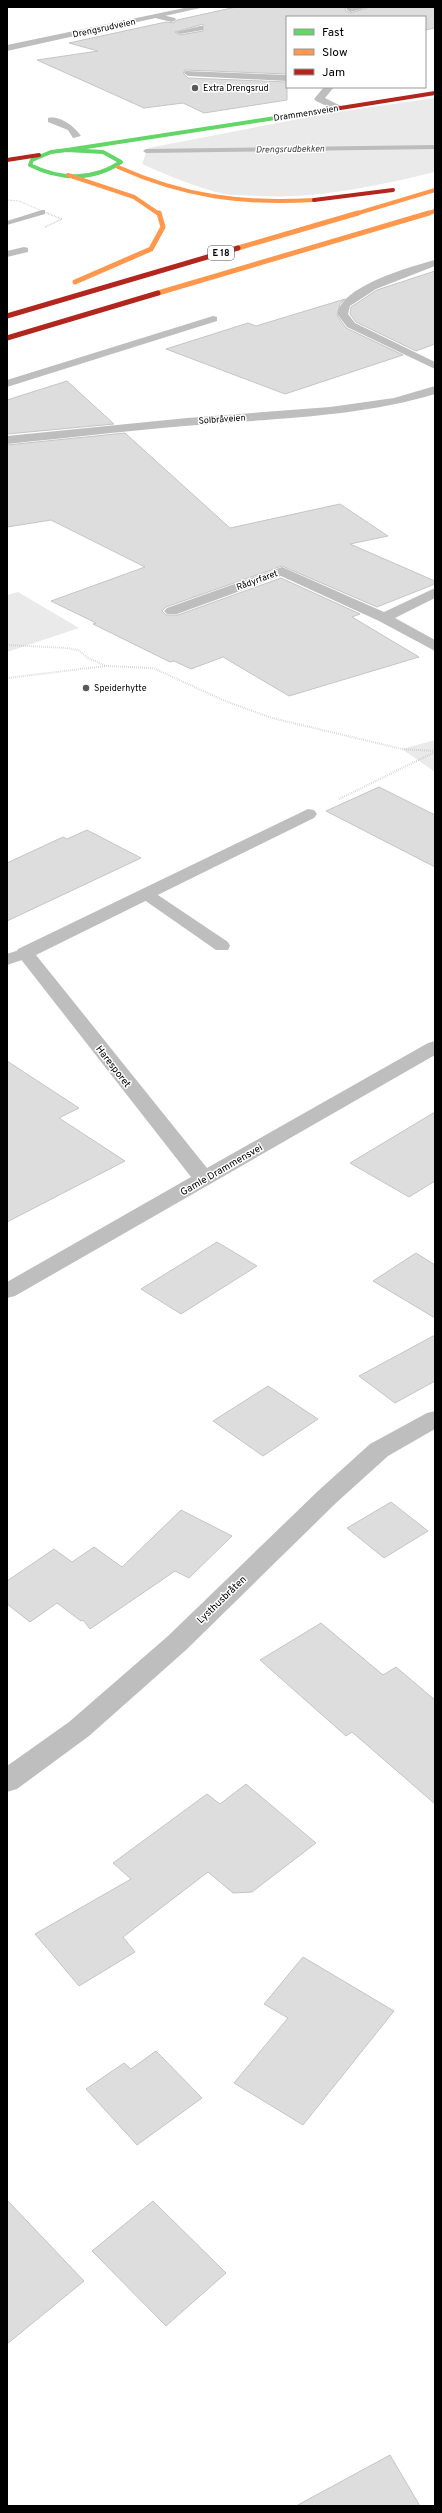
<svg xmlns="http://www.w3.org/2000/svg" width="442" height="2513" font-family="Overpass,sans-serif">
<rect width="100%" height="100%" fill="#fff"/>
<!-- green -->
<g fill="#eaeaea">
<path d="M 435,98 L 435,172 C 376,186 318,199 258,196 C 247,195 235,196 224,194 C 195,187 169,176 142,164 L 148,148 L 330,113 Z"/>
<path d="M 18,592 L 79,628 L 7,652 L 7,595 Z"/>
<path d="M 435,740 L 435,772 L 402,749 Z"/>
</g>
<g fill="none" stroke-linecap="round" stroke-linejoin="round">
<!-- stream -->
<g fill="#bcbcbc" fill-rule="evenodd">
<path d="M 435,145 L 435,149 L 146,153 L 143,151 L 146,149 Z"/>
<path d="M 42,210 L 45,210 L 45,214 L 7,225 L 7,221 Z"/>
</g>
</g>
<!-- building -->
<g fill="#ddd" stroke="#c5c5c5" fill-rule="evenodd">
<path d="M 236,7 L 346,7 L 345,10 L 350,13 L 370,7 L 435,7 L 435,28 L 425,30 L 425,17 L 287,17 L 287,74 L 185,70 L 183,73 L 188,78 L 287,82 L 287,100 L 204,113 L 183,103 L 144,108 L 37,60 L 98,51 L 69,43 L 166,22 L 173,23 L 177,20 ZM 203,24 L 203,31 L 180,35 L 175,32 Z"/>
<path d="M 435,271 L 435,344 L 416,351 L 356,322 L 350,314 L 351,307 L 377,290 Z"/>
<path d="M 345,299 L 340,304 L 337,315 L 346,328 L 403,355 L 285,394 L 166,349 L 248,323 L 256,326 Z"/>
<path d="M 67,381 L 114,424 L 7,434 L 7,400 Z"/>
<path d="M 125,433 L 230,528 L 340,504 L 388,536 L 350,544 L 435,581 L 435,584 L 377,607 L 282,566 L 166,607 L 162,611 L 166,615 L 178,615 L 281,578 L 360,614 L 352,617 L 419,657 L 289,696 L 223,657 L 191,669 L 174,661 L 170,662 L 93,624 L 96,623 L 51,601 L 145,567 L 51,520 L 7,527 L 7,445 Z"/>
<path d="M 379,787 L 435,815 L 435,867 L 326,811 Z"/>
<path d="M 87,830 L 141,858 L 7,921 L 7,863 L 63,837 L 67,839 Z"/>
<path d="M 7,1061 L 79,1108 L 59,1118 L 125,1161 L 7,1222 Z"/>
<path d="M 435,1112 L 435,1181 L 409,1197 L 350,1163 Z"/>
<path d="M 217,1242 L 257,1266 L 181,1314 L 141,1289 Z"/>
<path d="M 416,1253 L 435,1265 L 435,1318 L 373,1281 Z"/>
<path d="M 435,1335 L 435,1381 L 395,1403 L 359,1376 Z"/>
<path d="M 268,1386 L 318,1419 L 263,1456 L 213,1421 Z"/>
<path d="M 391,1502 L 428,1531 L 384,1558 L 347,1528 Z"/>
<path d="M 181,1510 L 232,1536 L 189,1578 L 175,1571 L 90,1629 L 83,1620 L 81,1621 L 57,1603 L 30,1622 L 7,1604 L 7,1581 L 54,1549 L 72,1562 L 94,1547 L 122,1567 Z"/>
<path d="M 321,1623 L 383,1675 L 396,1667 L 435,1700 L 435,1804 L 352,1732 L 346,1736 L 260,1660 Z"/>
<path d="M 246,1784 L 316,1843 L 252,1892 L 233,1893 L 208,1872 L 123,1937 L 135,1952 L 79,1986 L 35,1934 L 131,1879 L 113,1863 L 207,1794 L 220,1804 Z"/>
<path d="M 303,1957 L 394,2011 L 303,2125 L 234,2083 L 288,2018 L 264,2004 Z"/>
<path d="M 156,2051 L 202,2098 L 137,2145 L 86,2089 L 124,2063 L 131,2069 Z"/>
<path d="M 7,2200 L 84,2281 L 7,2344 Z"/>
<path d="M 153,2201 L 226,2273 L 166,2326 L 92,2251 Z"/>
<path d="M 390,2455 L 420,2506 L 296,2506 Z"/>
</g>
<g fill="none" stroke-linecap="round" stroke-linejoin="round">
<!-- path-far2 -->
<path stroke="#b8b8b8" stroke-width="1" stroke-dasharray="0.5 1" stroke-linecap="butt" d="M 7,200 L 19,201 L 49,214"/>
<!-- path-far1 -->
<path stroke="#b8b8b8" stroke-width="1.5" stroke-dasharray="0.5 1" stroke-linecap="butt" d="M 45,227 L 62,219 L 47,213"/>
<!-- path -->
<g stroke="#b8b8b8" stroke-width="2" stroke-dasharray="0.5 1.5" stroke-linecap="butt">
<path d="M 7,645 L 66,648 L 78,650 L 88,658 L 106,666 L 153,668 L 225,701 L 272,718 L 402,749 L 435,751"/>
<path d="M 7,678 L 106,666"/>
<path d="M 339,799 L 435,752"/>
</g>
<!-- lane -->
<g fill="#bebebe" fill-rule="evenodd">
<path d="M 158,14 L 175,18 L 176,20 L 172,22 L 155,18 L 155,14 Z"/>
<path d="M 200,26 L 203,26 L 203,30 L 180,34 L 176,32 Z"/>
<path d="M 185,71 L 287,75 L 287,81 L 188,76 L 184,73 Z"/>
<path d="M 48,118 C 60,115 75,127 81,136 L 73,138 L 68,130 L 48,122 Z"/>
<path d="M 24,247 L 28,248 L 28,252 L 7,257 L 7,251 Z"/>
<path d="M 435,260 L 435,266 L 376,289 L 350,306 L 348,314 L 355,323 L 435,362 L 435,369 L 347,327 L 338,315 C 338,287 412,266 435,260 Z"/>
<path d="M 213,316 L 217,317 L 217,321 L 7,387 L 7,380 Z"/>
<path d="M 146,889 L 152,891 L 228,942 L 230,946 L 228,950 L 216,950 L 140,897 L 138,894 L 140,891 Z"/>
<path d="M 25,948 L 31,949 L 34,953 L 31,957 L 7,965 L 7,954 Z"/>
</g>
<!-- street -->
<g fill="#bebebe" fill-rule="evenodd">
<path d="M 189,7 L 205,7 L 7,51 L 7,45 Z"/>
<path d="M 348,7 L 369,7 L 350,12 L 346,9 Z"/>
<path d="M 324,87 L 334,87 L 325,98 L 341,106 L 341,110 L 335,110 L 316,101 L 314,99 Z"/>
<path d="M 435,386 L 435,394 C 362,416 285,418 210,424 C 142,429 75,437 7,444 L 7,436 L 187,418 L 330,407 L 394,398 Z"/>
<path d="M 282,567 L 384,612 L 435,588 L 435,598 L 395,618 L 435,640 L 435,651 L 379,621 L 281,576 L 177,614 L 167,614 L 164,611 L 167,608 Z"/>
<path d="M 308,809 L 314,810 L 317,814 L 314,818 L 36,955 L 207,1168 L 428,1043 L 435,1041 L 435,1055 L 15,1296 L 7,1298 L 7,1282 L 191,1177 L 16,953 L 18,949 Z"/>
<path d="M 435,1411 L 435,1429 L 388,1456 L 336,1503 L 186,1650 L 89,1736 L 17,1789 L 7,1792 L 7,1766 L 69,1722 L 168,1636 L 318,1491 L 370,1444 L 427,1413 Z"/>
</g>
<!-- fast -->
<g stroke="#63d668" stroke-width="4">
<path d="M 67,150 L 328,110"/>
<path d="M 67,150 L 103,152 L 121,162 C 93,181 60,180 30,165 L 32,160 L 51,152 Z"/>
</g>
<!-- slow-far1 -->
<g stroke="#ff974d" stroke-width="4">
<path d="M 118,167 C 185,197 242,204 314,200"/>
<path d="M 68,175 L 134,197 L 159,214"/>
<path d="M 355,214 L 435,190"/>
<path d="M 426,214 L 435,211"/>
</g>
<!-- slow -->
<g stroke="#ff974d" stroke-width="5">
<path d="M 238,248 L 358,213"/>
<path d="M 75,282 L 151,249 L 163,227 L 159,213"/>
<path d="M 158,293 L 429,213"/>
</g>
<!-- jam-far1 -->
<g stroke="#b3261e" stroke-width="4">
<path d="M 328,110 L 435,93"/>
<path d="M 7,160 L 39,155"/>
<path d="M 314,200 L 393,190"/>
</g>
<!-- jam -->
<g stroke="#b3261e" stroke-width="5">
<path d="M 7,316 L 238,248"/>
<path d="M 7,338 L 158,293"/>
</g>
</g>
<!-- markers -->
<g fill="#595959" stroke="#fff" stroke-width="1.5">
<circle cx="195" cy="88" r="4"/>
<circle cx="86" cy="688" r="4"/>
</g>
<g text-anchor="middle" stroke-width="3" stroke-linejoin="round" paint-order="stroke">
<!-- far-street labels -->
<g font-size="9" fill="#000" stroke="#fff">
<text transform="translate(104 28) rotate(-12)" y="3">Drengsrudveien</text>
<text transform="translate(306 113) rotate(-9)" y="3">Drammensveien</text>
<text transform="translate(222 419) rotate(-4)" y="3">Solbråveien</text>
<text transform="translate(257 580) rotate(-20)" y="3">Rådyrfaret</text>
</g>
<!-- far-poi labels -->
<g font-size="9" fill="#000" stroke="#fff" text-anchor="start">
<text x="203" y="91">Extra Drengsrud</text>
<text x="94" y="691">Speiderhytte</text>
</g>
<!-- far-water labels -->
<g font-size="9" font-style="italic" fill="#414141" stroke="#fff">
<text transform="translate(290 149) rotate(-1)" y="3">Drengsrudbekken</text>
</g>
<!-- shield labels -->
<rect fill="#fff" stroke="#4c4c4c" stroke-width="1" x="208" y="246" width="26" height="14" rx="3"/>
<g font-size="9" font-weight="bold" fill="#000">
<text x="221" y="256">E 18</text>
</g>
<!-- street labels -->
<g font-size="10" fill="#000" stroke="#fff">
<text transform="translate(114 1066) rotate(52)" y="4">Haresporet</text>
<text transform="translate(221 1169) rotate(-30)" y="4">Gamle Drammensvei</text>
<text transform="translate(221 1599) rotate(-44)" y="4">Lysthusbråten</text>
</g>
</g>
<!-- border -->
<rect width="442" height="2513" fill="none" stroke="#000000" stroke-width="16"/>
<!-- legend -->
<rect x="286" y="16" width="140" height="72" fill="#ffffff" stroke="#999999"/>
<rect x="294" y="29" width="20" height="6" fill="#63d668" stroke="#999999"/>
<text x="322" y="36" font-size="12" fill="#000000">Fast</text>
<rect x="294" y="49" width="20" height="6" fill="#ff974d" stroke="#999999"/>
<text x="322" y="56" font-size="12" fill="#000000">Slow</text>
<rect x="294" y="69" width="20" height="6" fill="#b3261e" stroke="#999999"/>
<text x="322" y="76" font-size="12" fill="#000000">Jam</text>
</svg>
